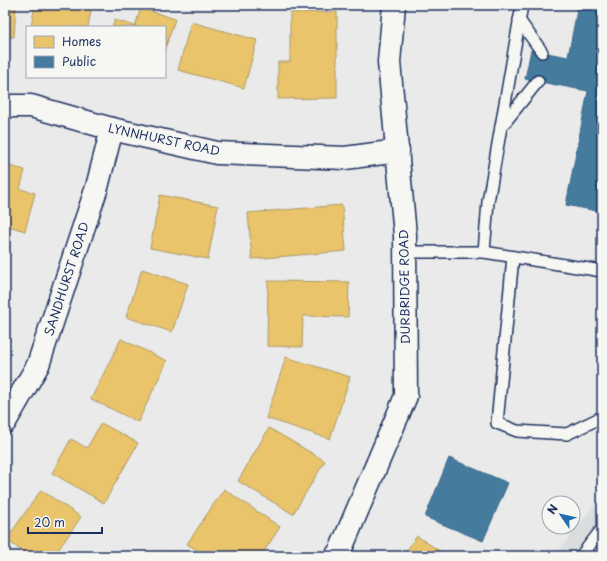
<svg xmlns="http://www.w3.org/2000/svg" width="607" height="561" font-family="'Playpen Sans',sans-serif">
<rect width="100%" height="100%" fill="#e9eae9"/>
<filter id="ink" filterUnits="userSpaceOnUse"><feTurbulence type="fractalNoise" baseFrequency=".025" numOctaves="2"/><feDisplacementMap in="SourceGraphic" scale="8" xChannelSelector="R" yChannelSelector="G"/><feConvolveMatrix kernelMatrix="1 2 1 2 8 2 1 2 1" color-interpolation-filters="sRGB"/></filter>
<g filter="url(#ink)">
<!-- built -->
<path fill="#dadcde" d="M 602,495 L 602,556 L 555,556 Z"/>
<!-- homes -->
<g fill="#e9c46a" stroke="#ab9766">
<path d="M 5,5 L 16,5 L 14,37 L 5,37 Z"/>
<path d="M 35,5 L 92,5 L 88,27 L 31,27 Z"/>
<path d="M 141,8 L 175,19 L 165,49 L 165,27 L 112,27 L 115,20 L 135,26 Z"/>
<path d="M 337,12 L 337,98 L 278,99 L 278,62 L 290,62 L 290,13 Z"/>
<path d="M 191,22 L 257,40 L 244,88 L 178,70 Z"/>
<path d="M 5,165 L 25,170 L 20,189 L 35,193 L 25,231 L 5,225 Z"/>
<path d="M 160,195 L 218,206 L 208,259 L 150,248 Z"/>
<path d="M 342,205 L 346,251 L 252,259 L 248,213 Z"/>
<path d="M 142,269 L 188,284 L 172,332 L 126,317 Z"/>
<path d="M 268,281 L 349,282 L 348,317 L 303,316 L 302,347 L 267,346 Z"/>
<path d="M 121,339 L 167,361 L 138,422 L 91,399 Z"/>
<path d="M 286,357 L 350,377 L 330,439 L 266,418 Z"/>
<path d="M 101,423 L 138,443 L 104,503 L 52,473 L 71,439 L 87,448 Z"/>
<path d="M 269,428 L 325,461 L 293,514 L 238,481 Z"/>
<path d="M 224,489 L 280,527 L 261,556 L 206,556 L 187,544 Z"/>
<path d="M 41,490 L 81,517 L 54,556 L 30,556 L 6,540 Z"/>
<path d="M 417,536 L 447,556 L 403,556 Z"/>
<path d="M 168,551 L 175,556 L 164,556 Z"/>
</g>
<!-- public -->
<g fill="#457b9d" stroke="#38648a">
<path d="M 578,5 L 602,5 L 602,212 L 566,205 L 588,91 L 525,79 L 531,50 L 568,57 Z"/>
<path d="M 449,458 L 508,483 L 483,541 L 425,517 Z"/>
</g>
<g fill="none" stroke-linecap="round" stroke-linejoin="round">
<defs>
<g id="service">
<path d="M 519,20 L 542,52"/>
<path d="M 501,127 L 538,81"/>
<path d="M 405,252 L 484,252 L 602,271"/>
<path d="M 484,252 L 488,202 L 522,5"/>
<path d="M 513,257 L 497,423 L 517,431 L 567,434 L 602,417"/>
<path d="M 581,556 L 602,529"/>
</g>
<g id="minor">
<path d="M 5,106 L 31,106 L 112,129 L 217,153 L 345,158 L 398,151"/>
<path d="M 5,422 L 38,365 L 97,187 L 112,129"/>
<path d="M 336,556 L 340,551 L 406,396 L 405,235 L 389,62 L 394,5"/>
</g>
</defs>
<!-- service casing -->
<use href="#service" stroke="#1b2f5e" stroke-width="14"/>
<!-- minor casing -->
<use href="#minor" stroke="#1b2f5e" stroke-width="25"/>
<!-- service -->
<use href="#service" stroke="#f6f6f2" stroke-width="11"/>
<!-- minor -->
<use href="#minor" stroke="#f6f6f2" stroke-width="22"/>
</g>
</g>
<g text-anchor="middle" stroke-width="4" stroke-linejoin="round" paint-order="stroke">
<!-- street labels -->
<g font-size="12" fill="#1b2f5e" stroke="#f6f6f2">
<text transform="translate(164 140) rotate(12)" y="4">LYNNHURST ROAD</text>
<text transform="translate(67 279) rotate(-72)" y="4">SANDHURST ROAD</text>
<text transform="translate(405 287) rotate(-91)" y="4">DURBRIDGE ROAD</text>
</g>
</g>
<!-- margin -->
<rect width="607" height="561" fill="none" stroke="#f6f6f2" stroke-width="20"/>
<rect x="10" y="10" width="587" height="541" fill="none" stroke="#1b2f5e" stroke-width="1.5" filter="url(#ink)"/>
<!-- legend -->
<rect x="26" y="26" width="140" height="52" fill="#f6f6f2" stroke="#9ea6b7"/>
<rect x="34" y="36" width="20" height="12" fill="#e9c46a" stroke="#9ea6b7"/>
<text x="62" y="46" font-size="12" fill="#1b2f5e">Homes</text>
<rect x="34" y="56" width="20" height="12" fill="#457b9d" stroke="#9ea6b7"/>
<text x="62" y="66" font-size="12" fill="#1b2f5e">Public</text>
<!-- north arrow -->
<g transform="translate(561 515) rotate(304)"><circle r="19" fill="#f6f6f2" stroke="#9ea6b7"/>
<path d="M0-3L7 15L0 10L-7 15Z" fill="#1f6fb2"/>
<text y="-6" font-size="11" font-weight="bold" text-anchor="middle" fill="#1b2f5e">N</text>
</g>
<!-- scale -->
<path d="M28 527v6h74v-6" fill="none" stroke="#1b2f5e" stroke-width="2"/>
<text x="34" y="527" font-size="12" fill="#1b2f5e" stroke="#f6f6f2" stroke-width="3" paint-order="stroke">20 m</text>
</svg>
